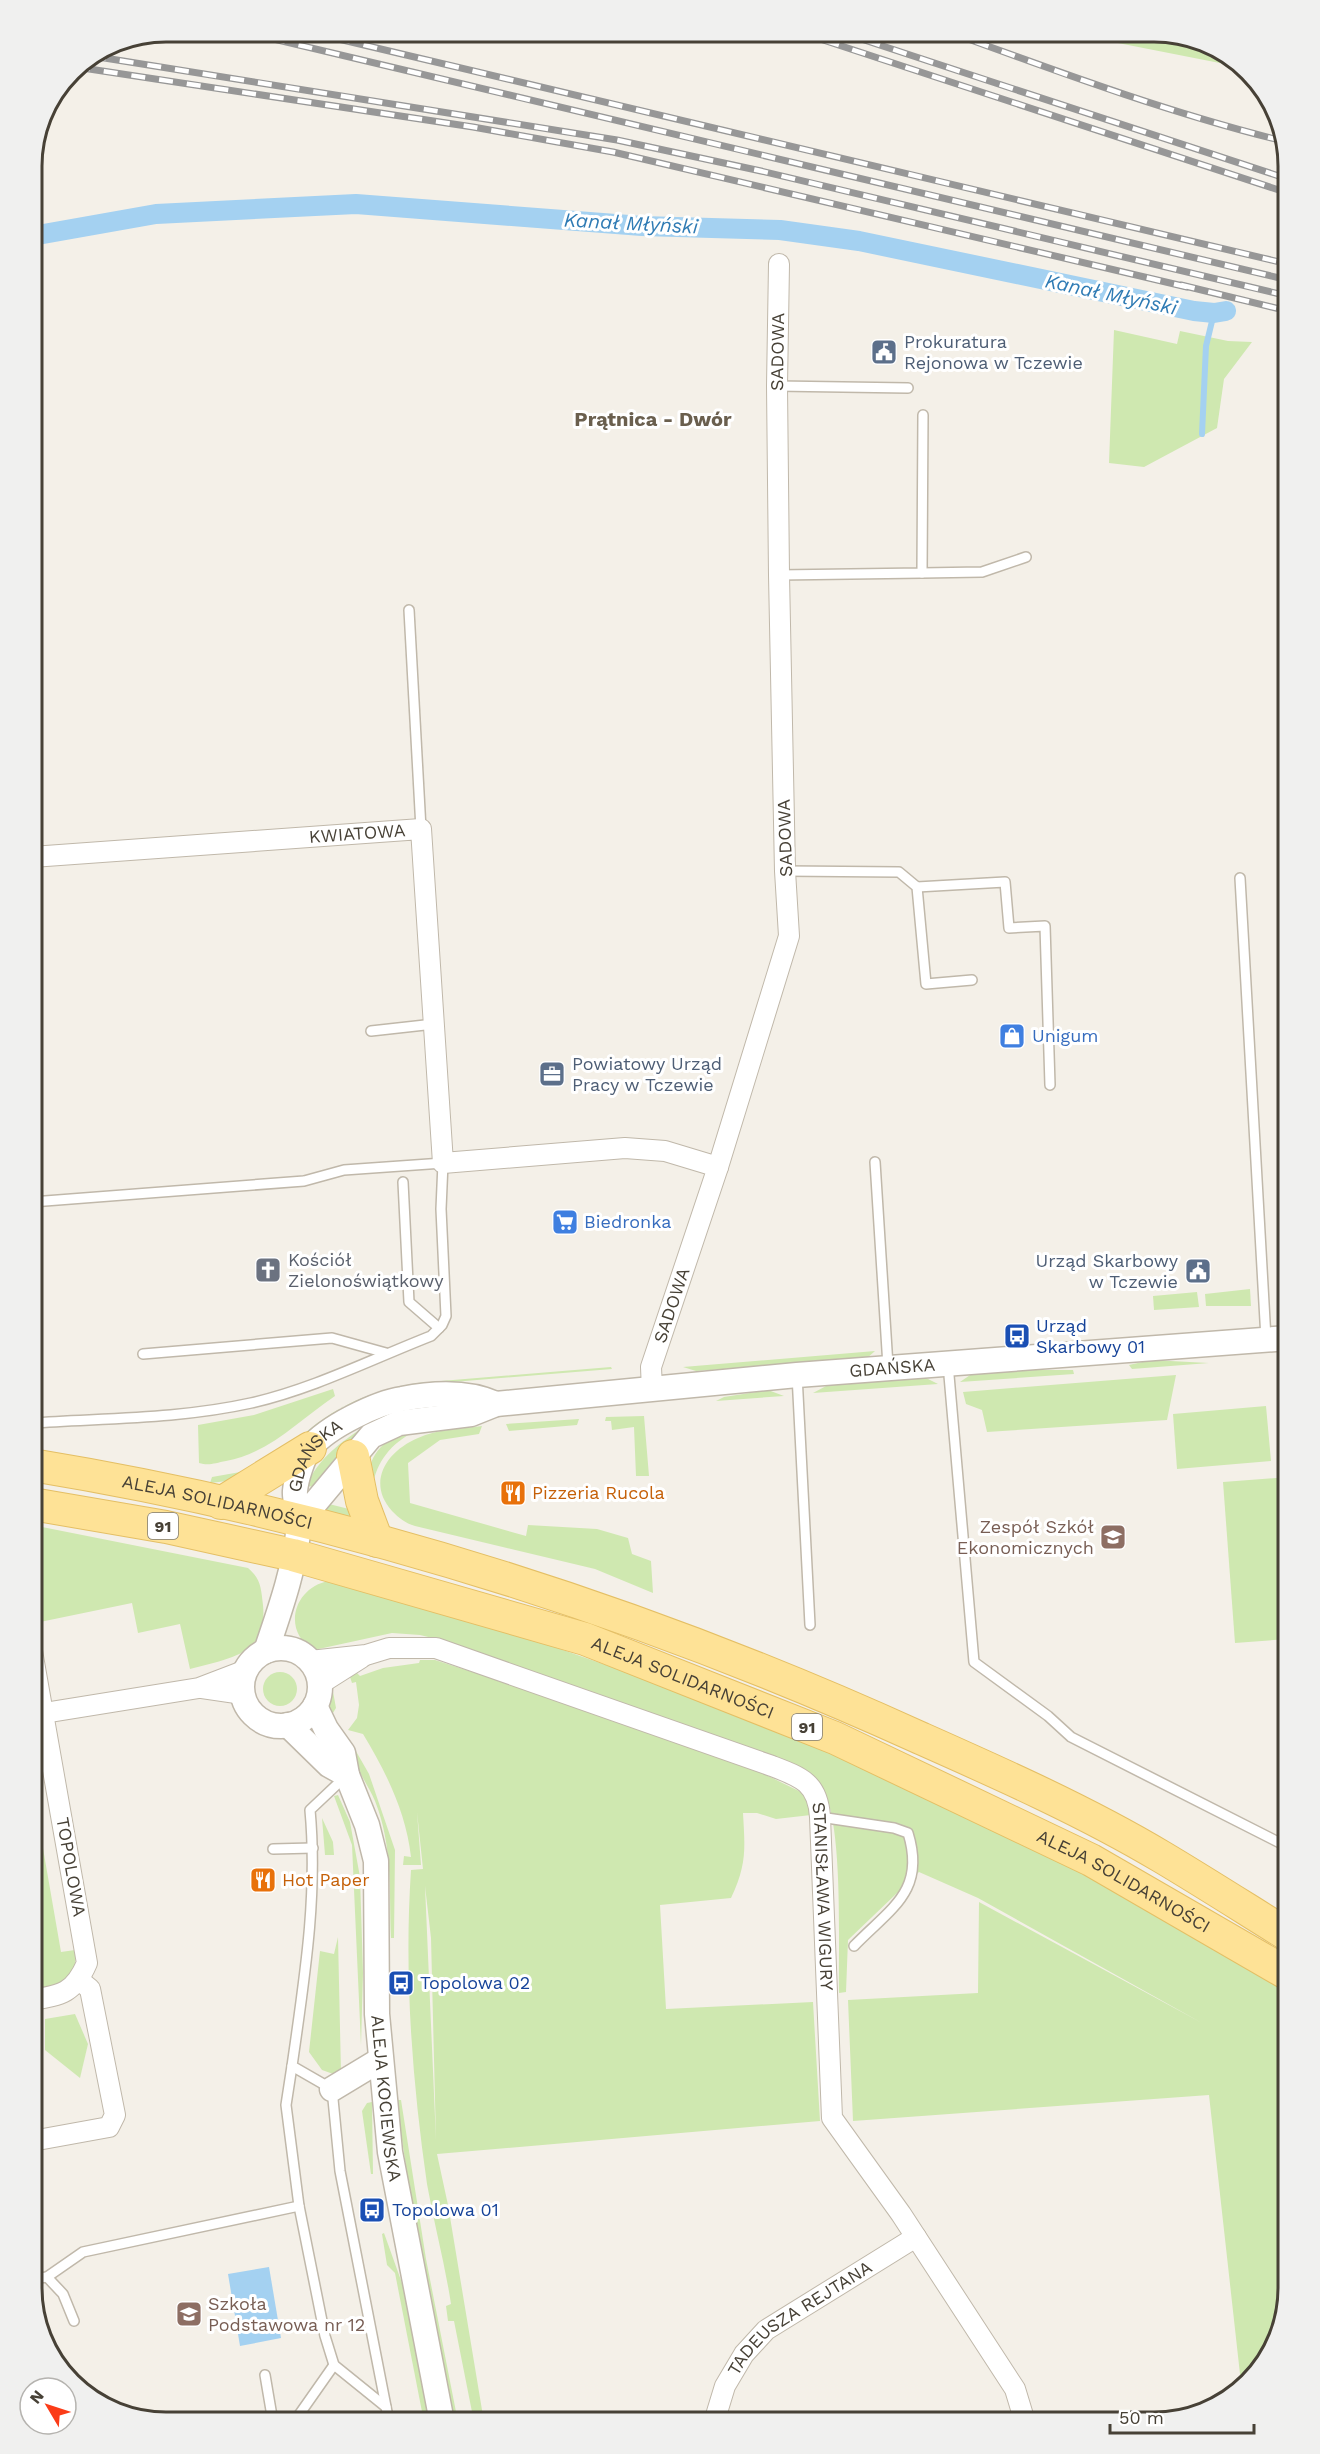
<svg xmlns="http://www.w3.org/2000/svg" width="1320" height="2454" font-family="'Work Sans',sans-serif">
<rect width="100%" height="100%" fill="#f4f0e8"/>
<!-- green -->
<g fill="#cfe8b0" fill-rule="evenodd">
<path d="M 1062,32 L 1164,32 L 1229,54 L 1240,67 Z"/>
<path d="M 1114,330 L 1177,344 L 1180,331 L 1228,341 L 1252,342 L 1224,379 L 1217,428 L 1144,467 L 1109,463 Z"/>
<path d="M 1250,1289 L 1251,1306 L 1206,1306 L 1205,1294 Z"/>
<path d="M 1197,1292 L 1199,1307 L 1154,1310 L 1153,1296 Z"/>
<path d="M 875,1351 L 866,1359 L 696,1371 L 683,1367 Z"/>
<path d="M 1151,1360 L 1209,1363 L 1132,1369 L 1129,1365 Z"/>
<path d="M 611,1367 L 612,1369 L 417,1385 L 342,1407 L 289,1448 C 325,1411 366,1391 417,1383 Z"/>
<path d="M 1015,1370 L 1073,1370 L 1074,1374 L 960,1382 L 973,1373 Z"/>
<path d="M 1176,1375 L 1167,1420 L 987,1432 L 982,1410 L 966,1404 L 963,1392 Z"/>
<path d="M 924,1377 L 938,1384 L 813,1393 L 828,1385 Z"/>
<path d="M 333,1389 L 335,1396 C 299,1420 270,1453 226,1461 C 215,1463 209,1466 199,1463 L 198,1425 L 254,1415 Z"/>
<path d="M 768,1390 L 784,1396 L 716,1401 L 724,1397 Z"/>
<path d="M 1266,1406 L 1271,1461 L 1177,1469 L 1173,1414 Z"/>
<path d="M 644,1416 L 649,1476 L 636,1476 L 634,1427 L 612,1430 L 611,1421 L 605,1421 L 606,1417 Z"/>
<path d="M 579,1419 L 577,1425 L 509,1431 L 506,1424 Z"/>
<path d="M 482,1426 L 479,1434 L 440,1440 L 408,1463 L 410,1503 L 526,1536 L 528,1525 L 597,1529 L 628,1538 L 632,1554 L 651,1561 L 653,1593 L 595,1569 L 415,1526 C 405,1523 399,1518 392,1511 C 366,1482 387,1451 418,1438 C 437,1429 461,1429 482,1426 Z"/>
<path d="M 359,1430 L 316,1487 L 306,1486 C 318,1460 336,1446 359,1430 Z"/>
<path d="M 403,1431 L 415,1431 C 391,1444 377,1460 372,1488 C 363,1460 380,1444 403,1431 Z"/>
<path d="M 246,1471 L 227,1481 L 210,1483 L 212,1477 Z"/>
<path d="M 1288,1477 L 1288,1639 L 1235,1643 L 1223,1482 Z"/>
<path d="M 329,1504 L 353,1510 L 358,1520 L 325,1511 Z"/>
<path d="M 32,1525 L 248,1568 C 261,1579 261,1588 263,1605 C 268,1656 228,1658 190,1669 L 180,1624 L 138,1633 L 132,1603 L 40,1622 L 32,1614 Z"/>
<path d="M 329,1581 L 506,1630 L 663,1685 L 819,1747 L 1077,1869 L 1288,1992 L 1288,2289 L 1266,2363 L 1241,2383 L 1209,2095 L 853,2121 L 848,2000 L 978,1993 L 979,1902 L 1202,2023 L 978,1898 L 919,1872 L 848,1940 L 846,1992 L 839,1993 C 838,1946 844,1823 822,1787 C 818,1779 809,1774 802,1768 L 453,1643 L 420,1635 L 392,1633 L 314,1650 C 281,1631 294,1587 329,1581 Z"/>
<path d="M 420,1660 L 435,1660 L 485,1676 L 756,1770 L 807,1795 L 811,1815 L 776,1819 L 757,1813 L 743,1813 C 745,1849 747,1864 731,1898 L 660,1905 L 666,2009 L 813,2002 L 820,2121 L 437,2154 L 448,2205 L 484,2422 L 474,2422 L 454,2321 L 448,2321 L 446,2306 L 451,2304 C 445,2264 434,2224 427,2184 C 412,2080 404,1974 411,1870 L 423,1869 L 417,1812 L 421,1865 L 403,1865 L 404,1856 L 411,1857 C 406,1812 386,1772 363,1734 L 348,1730 L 357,1718 L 359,1705 L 356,1682 L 352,1683 L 350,1677 L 357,1673 L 360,1676 L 383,1668 L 419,1663 ZM 425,1886 L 431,1938 L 436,2140 Z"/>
<circle cx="280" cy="1689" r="17"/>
<path d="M 332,1686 L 336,1708 L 328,1721 L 324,1700 Z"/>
<path d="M 32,1733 L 38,1739 L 41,1755 L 32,1757 Z"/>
<path d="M 353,1746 L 369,1774 L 395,1850 L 394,1938 L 391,1938 C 389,1891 393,1846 375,1801 C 368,1784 351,1763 353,1746 Z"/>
<path d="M 32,1785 L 61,1952 L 75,1950 C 80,1980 54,1986 32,1993 Z"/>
<path d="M 338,1795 L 350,1822 L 360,1877 L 363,1973 L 361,2045 L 352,1845 L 334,1796 Z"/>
<path d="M 322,1818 L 333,1842 L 334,1855 L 325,1855 Z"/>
<path d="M 338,1937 L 341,2073 L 336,2075 L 322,2070 L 309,2052 L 320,1951 L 334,1954 Z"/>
<path d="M 75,2014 L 88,2044 L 80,2078 L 45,2050 L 45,2019 Z"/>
<path d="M 396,2100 L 401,2100 L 426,2259 L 458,2422 L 454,2422 L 412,2206 Z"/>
<path d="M 372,2102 L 373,2174 L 371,2174 L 362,2111 L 367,2103 Z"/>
<path d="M 384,2233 L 403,2286 L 430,2422 L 424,2422 L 395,2273 L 387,2265 L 382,2234 Z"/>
</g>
<!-- water -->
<path fill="#a4d1f1" d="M 269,2267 L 281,2338 L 240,2346 L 228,2274 Z"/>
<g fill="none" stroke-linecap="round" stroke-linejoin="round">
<!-- stream -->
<path stroke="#a4d1f1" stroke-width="6" d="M 1202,434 L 1206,346 L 1214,313"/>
<!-- canal -->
<path stroke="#a4d1f1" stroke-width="20" d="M 32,236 L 156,214 L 356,204 L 642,226 L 780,230 L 859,241 L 1194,311 L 1214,313 L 1226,311"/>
<defs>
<g id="service">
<path d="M 777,386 L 908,388"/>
<path d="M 922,573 L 982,572 L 1026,557"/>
<path d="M 779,575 L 922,573 L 923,415"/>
<path d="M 409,610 L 421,829"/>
<path d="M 785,871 L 899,872 L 917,887 L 926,984 L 972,980"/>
<path d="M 1240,878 L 1266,1339"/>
<path d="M 917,887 L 1005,882 L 1009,928 L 1045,926 L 1050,1085"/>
<path d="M 371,1031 L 434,1024"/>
<path d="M 875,1162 L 888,1366"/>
<path d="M 403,1182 L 409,1302 L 439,1328"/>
<path d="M 143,1354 L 332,1338 L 386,1353"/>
<path d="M 948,1364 L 974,1662 L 1048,1716 L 1071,1737 L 1288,1847"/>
<path d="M 797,1375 L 810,1625"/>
<path d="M 32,1423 C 105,1418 179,1419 251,1403 C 313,1389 372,1359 431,1336 L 442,1325 L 446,1316 L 441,1209 L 443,1163 L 344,1170 L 304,1181 L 32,1202"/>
<path d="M 345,1777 L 310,1810 C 318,1897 304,1981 292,2066 L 332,2089 L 340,2171 L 389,2422"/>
<path d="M 820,1817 L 894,1828 L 908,1833 C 926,1891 891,1908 854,1946"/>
<path d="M 273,1849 L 313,1848"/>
<path d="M 292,2066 L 286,2105 L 299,2206 L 325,2336 L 334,2365 L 386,2407"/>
<path d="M 47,2277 L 63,2294 L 74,2321"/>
<path d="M 32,2279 L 47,2277 L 83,2252 L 299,2206"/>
<path d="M 265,2375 L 273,2422"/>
<path d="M 294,2422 L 334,2365"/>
</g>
<g id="minor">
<path id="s1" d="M 32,857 L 421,829 L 443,1163 L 625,1148 L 665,1151 L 718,1167"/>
<path id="s2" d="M 652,1390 L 651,1367 L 718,1167 L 789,936 L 785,871 L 779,575 L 777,386 L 779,264"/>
<path id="s3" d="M 310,1661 L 366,1655 L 389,1648 L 436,1648 L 772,1766 C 801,1777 818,1783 820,1817 L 832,2118 L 901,2214 L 1015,2389 L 1025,2422"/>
<path d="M 320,1684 L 361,1658"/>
<path d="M 202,1688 L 243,1694"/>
<path d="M 44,1713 L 199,1688 L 246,1670"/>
<path d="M 32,2000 C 62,1995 74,1993 87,1963 L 32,1651"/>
<path d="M 32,2141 L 109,2127 L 115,2115 L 90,1989 L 79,1980"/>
<path id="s4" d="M 714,2422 L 725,2386 L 744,2354 L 766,2330 L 916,2237"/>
</g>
<g id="tertiary">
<path id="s5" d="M 300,1521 L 371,1436 L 399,1423 L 471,1414 L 496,1404 L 797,1375 L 1288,1338"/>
<circle cx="281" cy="1687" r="39"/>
<path id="s6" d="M 266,1651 C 279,1613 297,1562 299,1522 C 300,1512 294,1501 295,1491 C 296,1479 303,1457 310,1448 C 327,1427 376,1403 402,1399 C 432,1393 468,1391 496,1404"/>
<path id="s7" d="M 315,1706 L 326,1729 L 343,1753 L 347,1775 L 367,1825 L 376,1861 L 377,2014 L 390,2152 L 442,2422"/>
<path d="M 288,1725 L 329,1765 L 347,1775"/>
<path d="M 332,2089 L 380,2060"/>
</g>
<g id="primary">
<path d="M 353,1456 L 362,1501 L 377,1541"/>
<path id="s8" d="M 32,1465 C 337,1515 636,1609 918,1737 C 999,1773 1085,1811 1162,1857 C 1204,1882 1246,1909 1288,1935"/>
<path d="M 221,1503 L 310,1448"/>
<path id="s9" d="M 32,1504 L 166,1527 L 293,1555 L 585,1639 L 835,1738 L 1091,1860 L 1288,1974"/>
</g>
</defs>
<!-- service casing -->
<use href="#service" stroke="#c0b8aa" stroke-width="12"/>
<!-- minor casing -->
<use href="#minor" stroke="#c0b8aa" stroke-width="22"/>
<!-- tertiary casing -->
<use href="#tertiary" stroke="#c0b8aa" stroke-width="27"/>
<!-- primary casing -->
<use href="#primary" stroke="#e4bf65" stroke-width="34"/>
<!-- service -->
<use href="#service" stroke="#fff" stroke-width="9"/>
<!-- minor -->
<use href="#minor" stroke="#fff" stroke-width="20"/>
<!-- tertiary -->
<use href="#tertiary" stroke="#fff" stroke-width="24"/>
<!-- primary -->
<use href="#primary" stroke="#fee296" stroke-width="32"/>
<defs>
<g id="rail">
<path d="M 244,32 L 1288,280"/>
<path d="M 309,32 L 1288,264"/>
<path d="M 799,32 L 1288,193"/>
<path d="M 840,32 L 1288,179"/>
<path d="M 949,32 C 1059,72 1169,113 1283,141"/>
<path d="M 92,56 L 617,140 L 761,171 L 1288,296"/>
<path d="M 76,67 L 473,127 L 613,152 L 1187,287"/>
<path d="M 1181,285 L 1288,311"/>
</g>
</defs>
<!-- rail casing -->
<use href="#rail" stroke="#979797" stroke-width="7"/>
<!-- rail -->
<use href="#rail" stroke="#fff" stroke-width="4.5" stroke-dasharray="14" stroke-linecap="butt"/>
</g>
<!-- icons -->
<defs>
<symbol id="civic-square" viewBox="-11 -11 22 22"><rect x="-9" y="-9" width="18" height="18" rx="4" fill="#5c6f8a" stroke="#fff"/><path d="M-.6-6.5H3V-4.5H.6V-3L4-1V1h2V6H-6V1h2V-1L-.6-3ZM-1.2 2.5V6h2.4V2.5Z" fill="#fff"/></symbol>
<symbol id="shop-square" viewBox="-11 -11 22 22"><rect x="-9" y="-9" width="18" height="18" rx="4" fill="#3f7fe0" stroke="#fff"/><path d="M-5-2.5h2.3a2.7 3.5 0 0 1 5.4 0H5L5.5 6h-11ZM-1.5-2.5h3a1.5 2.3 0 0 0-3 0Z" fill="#fff"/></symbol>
<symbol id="office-square" viewBox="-11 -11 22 22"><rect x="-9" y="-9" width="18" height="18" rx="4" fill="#5c6f8a" stroke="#fff"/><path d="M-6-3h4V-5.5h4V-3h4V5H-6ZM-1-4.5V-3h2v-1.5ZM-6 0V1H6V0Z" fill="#fff"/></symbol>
<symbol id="supermarket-square" viewBox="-11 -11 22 22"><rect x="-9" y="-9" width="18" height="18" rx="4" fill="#3f7fe0" stroke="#fff"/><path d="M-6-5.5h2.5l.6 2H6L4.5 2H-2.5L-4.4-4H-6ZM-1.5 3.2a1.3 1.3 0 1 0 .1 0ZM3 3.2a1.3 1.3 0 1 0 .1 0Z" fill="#fff"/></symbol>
<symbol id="church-square" viewBox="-11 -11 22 22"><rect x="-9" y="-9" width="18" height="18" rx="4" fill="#6b7280" stroke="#fff"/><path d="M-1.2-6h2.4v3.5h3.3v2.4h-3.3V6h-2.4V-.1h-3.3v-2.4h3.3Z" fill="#fff"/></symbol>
<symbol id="bus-square" viewBox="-11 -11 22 22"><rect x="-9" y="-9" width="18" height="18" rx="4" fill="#1a4fb4" stroke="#fff"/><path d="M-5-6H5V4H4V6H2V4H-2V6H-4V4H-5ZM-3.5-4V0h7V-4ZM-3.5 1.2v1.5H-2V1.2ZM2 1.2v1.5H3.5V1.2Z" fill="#fff"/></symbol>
<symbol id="restaurant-square" viewBox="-11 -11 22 22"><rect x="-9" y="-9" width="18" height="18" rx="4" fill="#e8710a" stroke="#fff"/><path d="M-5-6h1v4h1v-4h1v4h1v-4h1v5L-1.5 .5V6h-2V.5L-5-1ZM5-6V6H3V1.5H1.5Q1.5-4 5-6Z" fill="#fff"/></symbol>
<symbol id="school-square" viewBox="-11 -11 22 22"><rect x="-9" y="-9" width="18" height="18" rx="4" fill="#8d6e63" stroke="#fff"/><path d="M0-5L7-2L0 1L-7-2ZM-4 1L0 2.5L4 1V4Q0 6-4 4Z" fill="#fff"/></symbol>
</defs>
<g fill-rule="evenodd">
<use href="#civic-square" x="869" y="337" width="30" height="30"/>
<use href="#shop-square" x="997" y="1021" width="30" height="30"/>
<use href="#office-square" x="537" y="1059" width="30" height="30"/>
<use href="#supermarket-square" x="550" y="1207" width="30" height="30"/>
<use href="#church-square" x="253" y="1255" width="30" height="30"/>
<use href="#civic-square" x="1183" y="1256" width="30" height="30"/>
<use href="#bus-square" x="1002" y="1321" width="30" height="30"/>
<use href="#restaurant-square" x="498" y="1478" width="30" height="30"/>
<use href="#school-square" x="1098" y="1522" width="30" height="30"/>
<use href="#restaurant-square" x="248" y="1865" width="30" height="30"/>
<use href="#bus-square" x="386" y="1968" width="30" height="30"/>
<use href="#bus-square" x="357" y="2195" width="30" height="30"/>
<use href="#school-square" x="174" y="2299" width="30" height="30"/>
</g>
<g text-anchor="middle" stroke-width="6" stroke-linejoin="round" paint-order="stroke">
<!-- shield labels -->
<g fill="#fff" stroke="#7e7a72" stroke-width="1.5">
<rect x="148" y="1513" width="30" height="26" rx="4.5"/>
<rect x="792" y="1714" width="30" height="26" rx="4.5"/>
</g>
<g font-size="16" font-weight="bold" fill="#474136">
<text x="163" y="1532">91</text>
<text x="807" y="1733">91</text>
</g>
<!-- service labels -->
<g font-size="18" fill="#4e5e75" stroke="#fff" text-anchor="start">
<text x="904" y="348">Prokuratura<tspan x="904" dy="21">Rejonowa w Tczewie</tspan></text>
<text x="572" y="1070">Powiatowy Urząd<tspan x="572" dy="21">Pracy w Tczewie</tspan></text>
<text x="1178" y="1267" text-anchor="end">Urząd Skarbowy<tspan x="1178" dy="21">w Tczewie</tspan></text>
</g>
<!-- street labels -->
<g font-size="18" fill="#474136" stroke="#fff">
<text dy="6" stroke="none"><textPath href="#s2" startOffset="1060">SADOWA</textPath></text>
<text dy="6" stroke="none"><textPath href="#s1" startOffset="326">KWIATOWA</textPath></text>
<text transform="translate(785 838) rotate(-92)" y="6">SADOWA</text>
<text dy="6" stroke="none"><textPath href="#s2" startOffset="88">SADOWA</textPath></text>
<text dy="6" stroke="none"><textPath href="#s5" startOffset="639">GDAŃSKA</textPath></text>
<text dy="6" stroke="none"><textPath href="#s6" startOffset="207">GDAŃSKA</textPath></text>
<text dy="6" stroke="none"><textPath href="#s8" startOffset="189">ALEJA SOLIDARNOŚCI</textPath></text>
<text dy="6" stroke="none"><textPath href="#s9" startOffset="675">ALEJA SOLIDARNOŚCI</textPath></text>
<text transform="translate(71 1867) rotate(80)" y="6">TOPOLOWA</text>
<text dy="6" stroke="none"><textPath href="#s9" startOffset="1161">ALEJA SOLIDARNOŚCI</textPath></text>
<text dy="6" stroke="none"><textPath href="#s3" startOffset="639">STANISŁAWA WIGURY</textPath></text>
<text dy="6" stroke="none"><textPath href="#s7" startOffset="406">ALEJA KOCIEWSKA</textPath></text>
<text dy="6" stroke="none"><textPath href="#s4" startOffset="141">TADEUSZA REJTANA</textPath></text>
</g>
<!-- shop labels -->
<g font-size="18" fill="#366cbe" stroke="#fff" text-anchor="start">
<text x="1032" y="1042">Unigum</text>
<text x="584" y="1228">Biedronka</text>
</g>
<!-- worship labels -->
<g font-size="18" fill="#5b616d" stroke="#fff" text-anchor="start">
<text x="288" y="1266">Kościół<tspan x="288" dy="21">Zielonoświątkowy</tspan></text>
</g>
<!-- transit labels -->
<g font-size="18" fill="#164399" stroke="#fff" text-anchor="start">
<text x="1036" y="1332">Urząd<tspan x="1036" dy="21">Skarbowy 01</tspan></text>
<text x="420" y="1989">Topolowa 02</text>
<text x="392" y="2216">Topolowa 01</text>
</g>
<!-- food labels -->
<g font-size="18" fill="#c56008" stroke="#fff" text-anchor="start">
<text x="532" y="1499">Pizzeria Rucola</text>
<text x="282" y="1886">Hot Paper</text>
</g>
<!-- education labels -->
<g font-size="18" fill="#785e54" stroke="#fff" text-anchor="end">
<text x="1094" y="1533">Zespół Szkół<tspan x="1094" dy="21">Ekonomicznych</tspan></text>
<text x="208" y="2310" text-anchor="start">Szkoła<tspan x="208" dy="21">Podstawowa nr 12</tspan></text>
</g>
<!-- water labels -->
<g font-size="20" font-style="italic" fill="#2f7bb4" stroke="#fff">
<text transform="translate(631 223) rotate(3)" y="7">Kanał Młyński</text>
<text transform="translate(1111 294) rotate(12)" y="7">Kanał Młyński</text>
</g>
<!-- neighbourhood labels -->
<g font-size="20" font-weight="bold" fill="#6a5f4e" stroke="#fff">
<text x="653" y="426">Prątnica - Dwór</text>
</g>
</g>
<!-- crop -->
<path d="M0 0H1320V2454H0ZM166 42H1154A124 124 0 0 1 1278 166V2288A124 124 0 0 1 1154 2412H166A124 124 0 0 1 42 2288V166A124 124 0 0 1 166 42Z" fill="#f0f0ef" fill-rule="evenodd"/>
<path fill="none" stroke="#474136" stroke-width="3" d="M166 42H1154A124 124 0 0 1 1278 166V2288A124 124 0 0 1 1154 2412H166A124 124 0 0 1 42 2288V166A124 124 0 0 1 166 42Z"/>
<!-- north arrow -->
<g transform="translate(48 2406) rotate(309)"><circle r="28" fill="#ffffff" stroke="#b5b3af" stroke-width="1.5"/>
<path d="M0-4.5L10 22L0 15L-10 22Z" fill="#fb3c18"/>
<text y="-9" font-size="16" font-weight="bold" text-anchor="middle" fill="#474136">N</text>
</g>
<!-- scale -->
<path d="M1110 2424v9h144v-9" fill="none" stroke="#474136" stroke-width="3"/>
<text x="1119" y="2424" font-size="18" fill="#474136" stroke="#ffffff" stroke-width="4.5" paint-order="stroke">50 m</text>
</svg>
